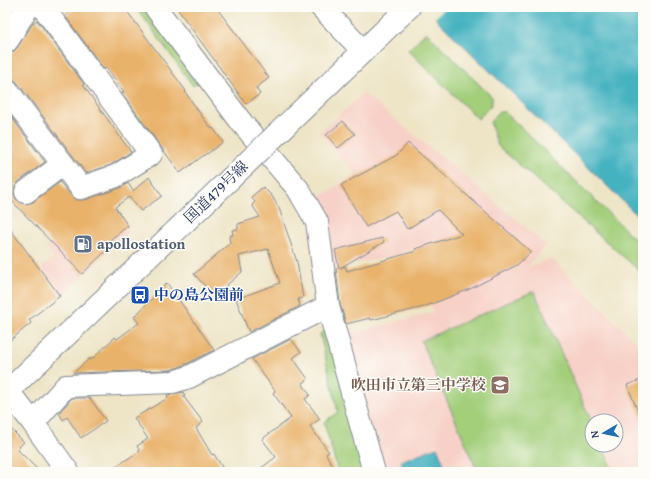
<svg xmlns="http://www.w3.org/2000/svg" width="650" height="479" font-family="'Gentium Book Plus','Noto Serif JP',serif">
<rect width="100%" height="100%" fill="#fdfcf7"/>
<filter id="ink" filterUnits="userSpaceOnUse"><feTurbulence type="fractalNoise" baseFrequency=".025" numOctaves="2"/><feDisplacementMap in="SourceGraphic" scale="8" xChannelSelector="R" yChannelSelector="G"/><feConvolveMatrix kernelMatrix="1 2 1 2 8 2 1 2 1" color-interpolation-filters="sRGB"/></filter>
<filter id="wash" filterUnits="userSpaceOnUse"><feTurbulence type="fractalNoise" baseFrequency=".012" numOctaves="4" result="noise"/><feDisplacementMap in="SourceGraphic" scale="16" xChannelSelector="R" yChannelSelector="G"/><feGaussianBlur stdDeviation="0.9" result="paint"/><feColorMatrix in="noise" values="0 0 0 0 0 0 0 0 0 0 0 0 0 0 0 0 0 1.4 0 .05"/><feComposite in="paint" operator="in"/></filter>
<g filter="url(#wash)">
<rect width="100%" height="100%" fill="#eee5c7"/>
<!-- built -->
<g fill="#f7d1c7" fill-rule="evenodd">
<path d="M 363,93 L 461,173 L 546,245 L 526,268 L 551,258 L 643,349 L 643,472 L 381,472 L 343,336 L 433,312 L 413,250 L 391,257 L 329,268 L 315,200 L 356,174 L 320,132 ZM 592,421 L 616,421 L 616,445 L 592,445 Z"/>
<path d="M 99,190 L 128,233 L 62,296 L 42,268 L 54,258 L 46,247 L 54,241 L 41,220 L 79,197 Z"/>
</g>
<!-- green -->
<g fill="#a3ce7a" stroke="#5f7e6c">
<path d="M 136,7 L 148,7 L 201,80 L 193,86 Z"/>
<path d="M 426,32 L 492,97 L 492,104 L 478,119 L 408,50 Z"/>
<path d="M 499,112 L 505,112 L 643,247 L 643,274 L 498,146 L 490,122 Z"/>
<path d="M 534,291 L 592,423 L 592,445 L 602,445 L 613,472 L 478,472 L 421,341 Z"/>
<path d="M 328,329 L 368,472 L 338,472 L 324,422 L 338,412 L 320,334 Z"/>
</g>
<!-- water -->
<g fill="#44b2c0" stroke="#30708f">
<path d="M 424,7 L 643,7 L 643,221 Z"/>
<path d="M 437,447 L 447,472 L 405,472 L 401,461 Z"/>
</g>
<!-- pier -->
<path fill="#eee5c7" d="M 422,7 L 446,7 L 434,19 Z"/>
<g id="blocks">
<!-- building -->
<g fill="#e9b26b">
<path d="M 77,7 L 124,7 L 186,91 L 185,92 L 204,119 L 212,129 L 213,128 L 223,142 L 207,154 L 207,153 L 180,173 L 122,93 L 124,92 L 107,68 L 104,69 L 65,16 Z"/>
<path d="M 176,7 L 216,7 L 269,78 L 256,88 L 260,94 L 246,104 Z"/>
<path d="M 37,20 L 84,84 L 83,85 L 131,152 L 111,165 L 86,173 L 17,82 L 12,79 L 7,78 L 7,53 L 13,52 L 17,48 L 33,23 Z"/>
<path d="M 7,111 L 45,162 L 18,182 L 15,187 L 14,194 L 16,199 L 21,203 L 27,204 L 33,202 L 60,182 L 71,196 L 77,200 L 85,200 L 120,188 L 128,183 L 133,191 L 149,177 L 162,196 L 141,211 L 129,197 L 115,207 L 128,226 L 107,242 L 111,246 L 82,274 L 7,196 Z"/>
<path d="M 343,121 L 355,134 L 338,148 L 326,135 Z"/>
<path d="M 408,143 L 531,252 L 517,265 L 470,289 L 424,307 L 371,320 L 370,318 L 346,324 L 340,304 L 336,269 L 339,268 L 335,250 L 382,238 L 384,242 L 340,268 L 345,266 L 347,271 L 416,251 L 415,249 L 462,234 L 438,210 L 407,229 L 396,211 L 366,227 L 341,185 L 397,155 Z"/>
<path d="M 263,187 L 272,196 L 279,208 L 297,262 L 303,298 L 298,299 L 300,306 L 249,332 L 236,299 L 280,283 L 268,249 L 239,256 L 242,272 L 214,296 L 194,274 L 230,243 L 229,236 L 233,235 L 232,230 L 238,229 L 238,224 L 260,217 L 252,205 L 255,202 L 251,197 Z"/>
<path d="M 7,225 L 60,296 L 29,320 L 31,323 L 7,343 Z"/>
<path d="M 167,283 L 214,350 L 184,365 L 171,370 L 73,373 L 90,358 L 91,360 L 115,337 L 117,339 L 139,323 L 134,317 Z"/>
<path d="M 291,339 L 301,352 L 293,358 L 308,379 L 302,383 L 310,395 L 305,399 L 320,419 L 310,426 L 329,452 L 326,454 L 336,472 L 256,472 L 276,457 L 262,439 L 291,418 L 273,393 L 275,391 L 252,359 Z"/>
<path d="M 643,379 L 643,423 L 627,385 Z"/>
<path d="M 183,392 L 185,395 L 183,396 L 203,422 L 196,428 L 212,455 L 214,454 L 225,472 L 107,472 L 140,451 L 137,446 L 148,439 L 134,418 L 168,398 L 167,395 Z"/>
<path d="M 72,398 L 90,398 L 106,421 L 81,438 L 67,417 L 63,420 L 59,413 Z"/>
<path d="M 7,425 L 24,442 L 17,449 L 40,472 L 7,472 Z"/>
</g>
</g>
</g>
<g filter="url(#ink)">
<use href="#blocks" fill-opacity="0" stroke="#848a92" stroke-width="1"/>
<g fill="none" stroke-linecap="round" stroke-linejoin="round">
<defs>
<g id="minor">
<path d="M 155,7 L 242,123 L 298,189 L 317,222 L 328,306 L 374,472"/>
<path d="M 321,7 L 363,51"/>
<path d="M 7,41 C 15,30 20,17 29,7"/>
<path d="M 7,90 L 81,188 L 116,176 L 151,154 L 43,7"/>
<path d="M 26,192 L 63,164"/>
<path d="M 7,390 L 33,423 L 68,472"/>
<path d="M 33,423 L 66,386 L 173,382 L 189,377 L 328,306"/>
</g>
<g id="highway">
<path d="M 353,61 L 409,7"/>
<path d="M 7,392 L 230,179"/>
</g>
</defs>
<!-- minor casing -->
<use href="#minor" stroke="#848a92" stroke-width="24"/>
<!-- highway casing -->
<use href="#highway" stroke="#848a92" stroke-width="24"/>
<!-- minor -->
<use href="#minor" stroke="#fff" stroke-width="22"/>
<!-- highway -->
<use href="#highway" stroke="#fff" stroke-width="22"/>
<defs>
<path id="highway-bridge" d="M 230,179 L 353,61"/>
</defs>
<!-- highway-bridge casing -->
<use href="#highway-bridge" stroke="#848a92" stroke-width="24" stroke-linecap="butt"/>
<!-- highway-bridge -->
<use href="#highway-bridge" stroke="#fff" stroke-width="22"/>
</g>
</g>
<!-- icons -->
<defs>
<symbol id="fuel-square" viewBox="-11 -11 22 22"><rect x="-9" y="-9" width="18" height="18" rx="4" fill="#5c6f8a" stroke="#fdfcf7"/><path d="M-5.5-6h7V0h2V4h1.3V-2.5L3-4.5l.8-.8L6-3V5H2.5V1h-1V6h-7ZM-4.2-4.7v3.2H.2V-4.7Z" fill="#fff"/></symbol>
<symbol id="bus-square" viewBox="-11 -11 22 22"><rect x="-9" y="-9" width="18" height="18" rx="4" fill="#1a4fb4" stroke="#fdfcf7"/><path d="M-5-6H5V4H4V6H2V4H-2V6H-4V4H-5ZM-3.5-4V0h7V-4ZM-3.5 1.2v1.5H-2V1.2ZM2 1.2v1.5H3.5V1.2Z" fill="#fff"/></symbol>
<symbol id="school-square" viewBox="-11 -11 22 22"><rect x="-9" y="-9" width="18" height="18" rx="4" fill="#8d6e63" stroke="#fdfcf7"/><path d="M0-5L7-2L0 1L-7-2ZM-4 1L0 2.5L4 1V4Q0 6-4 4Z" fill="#fff"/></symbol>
</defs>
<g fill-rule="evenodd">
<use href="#fuel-square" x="72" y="233" width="22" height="22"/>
<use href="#bus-square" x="129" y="284" width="22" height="22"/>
<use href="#school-square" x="489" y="374" width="22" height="22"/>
</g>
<g text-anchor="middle" stroke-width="3" stroke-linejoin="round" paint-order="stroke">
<!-- street labels -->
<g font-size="15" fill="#1b2f5e" stroke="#fdfcf7">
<text transform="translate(216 192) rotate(-44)" y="5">国道479号線</text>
</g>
<!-- service labels -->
<g font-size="15" font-weight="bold" fill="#4e5e75" stroke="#fdfcf7" text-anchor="start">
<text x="97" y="249">apollostation</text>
</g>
<!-- transit labels -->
<g font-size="15" font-weight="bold" fill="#164399" stroke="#fdfcf7" text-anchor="start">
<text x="154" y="300">中の島公園前</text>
</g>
<!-- education labels -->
<g font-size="15" font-weight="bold" fill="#785e54" stroke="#fdfcf7" text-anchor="end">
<text x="486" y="390">吹田市立第三中学校</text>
</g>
</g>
<!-- margin -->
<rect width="650" height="479" fill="none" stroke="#fdfcf7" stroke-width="24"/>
<!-- north arrow -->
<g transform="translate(604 433) rotate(261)"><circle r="19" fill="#fdfcf7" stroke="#a3aaba"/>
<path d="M0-3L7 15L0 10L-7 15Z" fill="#1f6fb2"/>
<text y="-6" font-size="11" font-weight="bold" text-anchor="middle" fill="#1b2f5e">N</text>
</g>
</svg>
